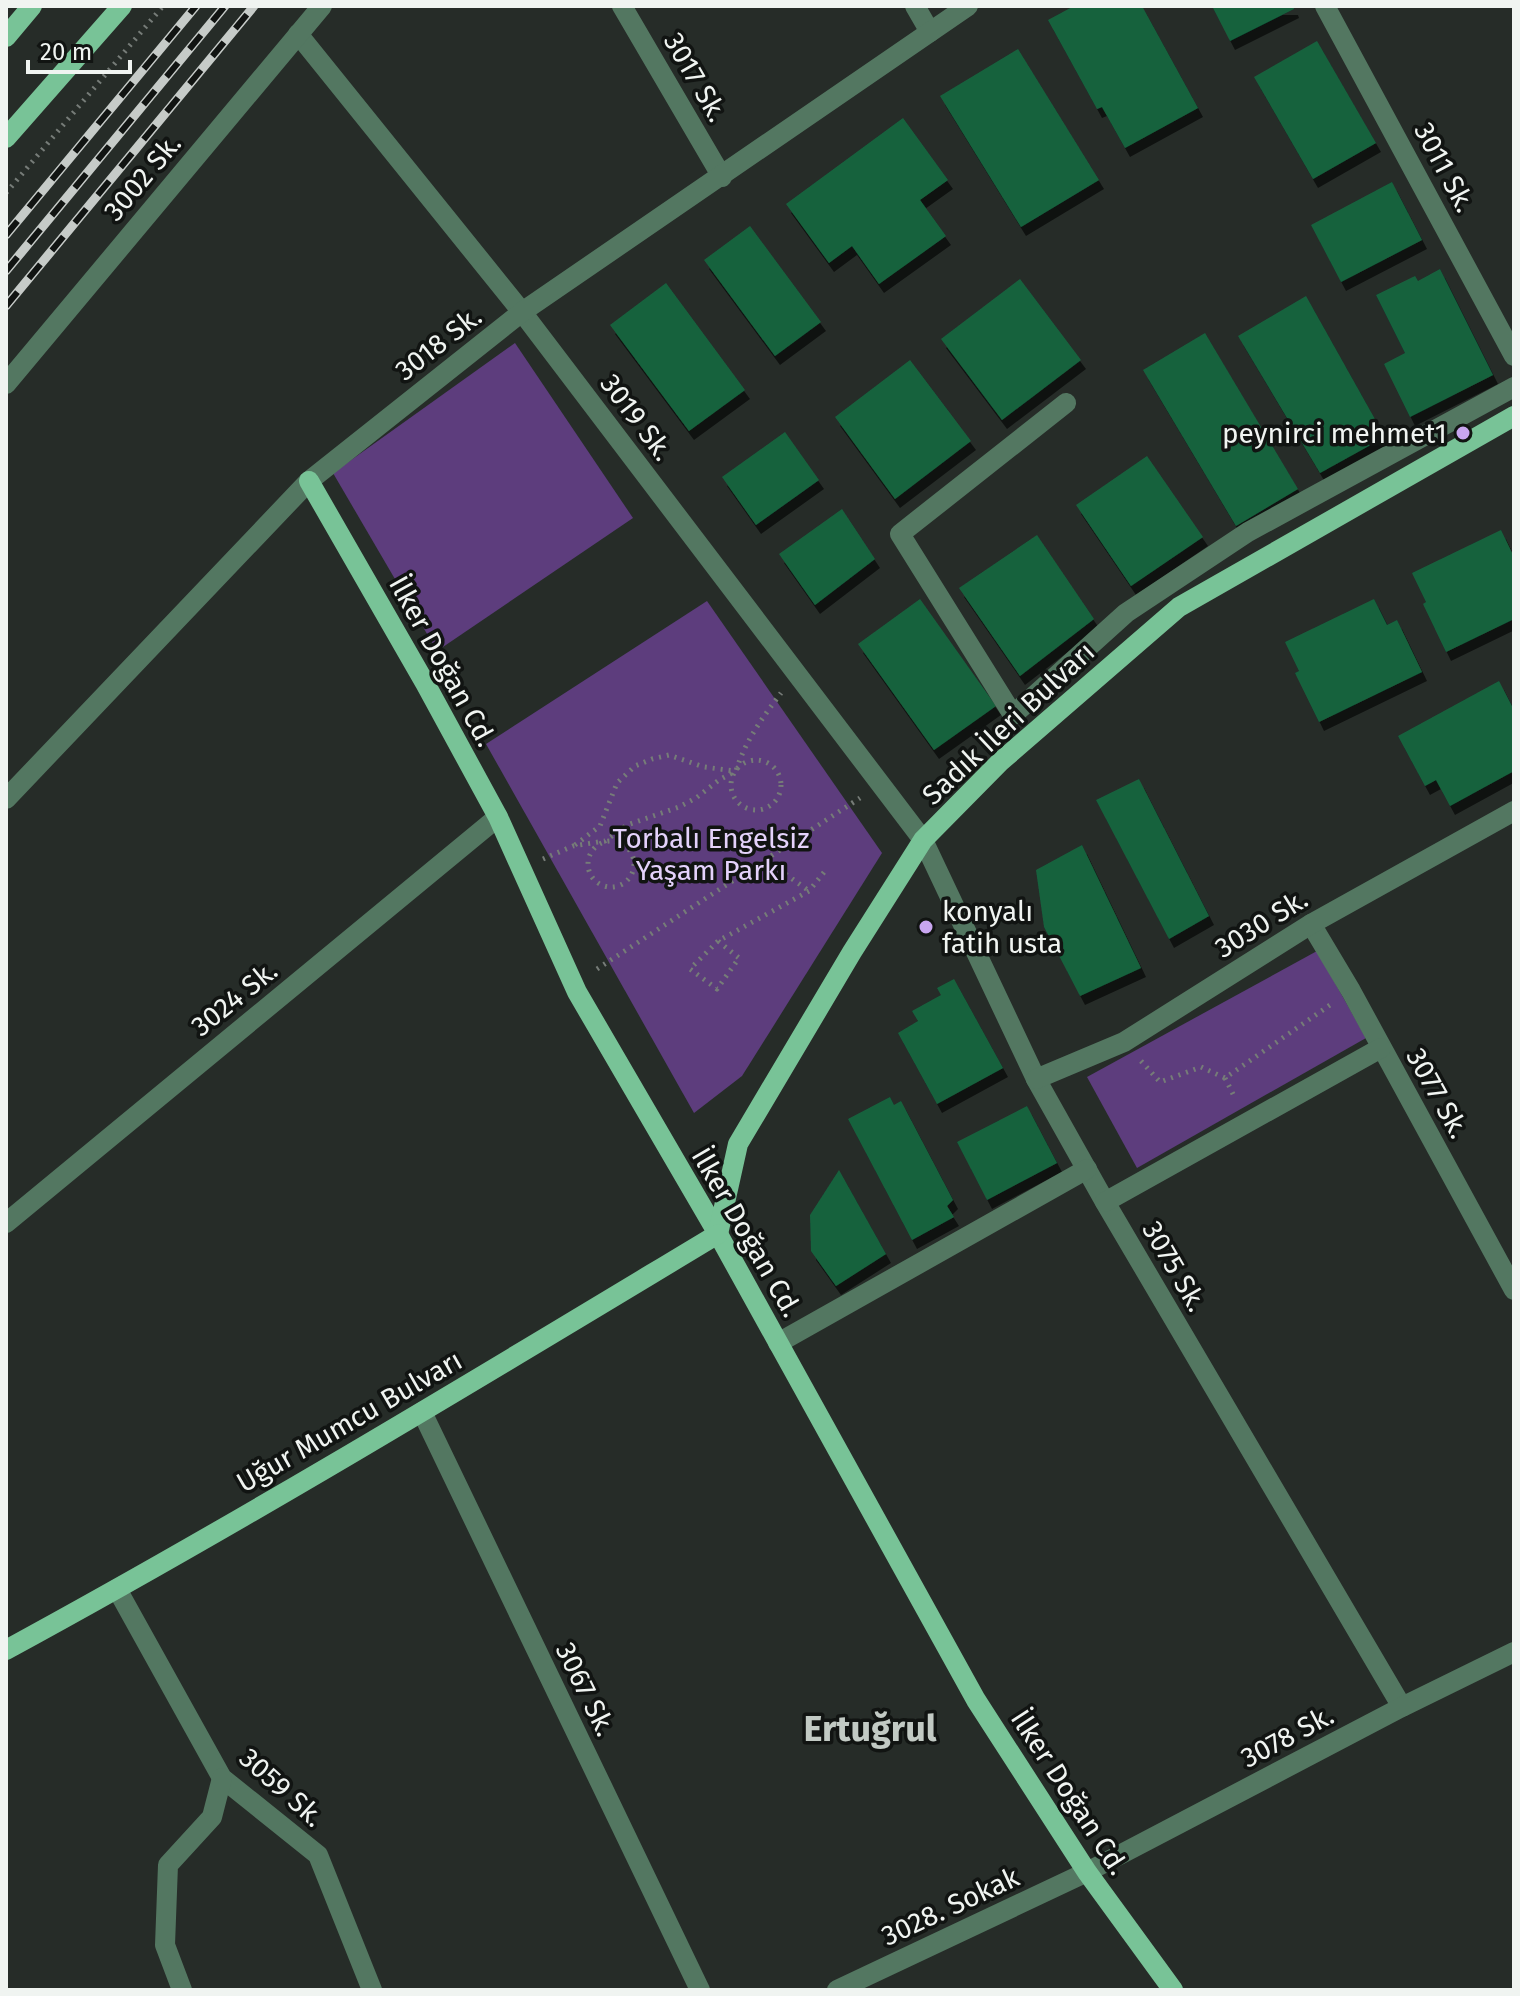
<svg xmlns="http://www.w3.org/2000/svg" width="1520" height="1996" font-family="'Fira Sans',sans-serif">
<defs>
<filter id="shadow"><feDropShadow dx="5" dy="9" stdDeviation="0" flood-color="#0009"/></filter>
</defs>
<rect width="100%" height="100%" fill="#262c28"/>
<!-- green -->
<g fill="#5d3d7d">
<path d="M 515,343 L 633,518 L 437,651 L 333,473 Z"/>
<path d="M 707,601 L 882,853 L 742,1076 L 694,1113 L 486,744 Z"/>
<path d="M 1317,951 L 1366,1038 L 1137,1168 L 1087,1077 Z"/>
</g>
<!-- building -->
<g fill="#16623e" filter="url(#shadow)">
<path d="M 1074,6 L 1142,6 L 1198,108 L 1125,148 L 1102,107 L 1097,109 L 1048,20 Z"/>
<path d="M 1212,6 L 1293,6 L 1294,9 L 1230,41 Z"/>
<path d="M 1317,41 L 1376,143 L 1313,179 L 1254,77 Z"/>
<path d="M 1018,49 L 1099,180 L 1021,227 L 940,96 Z"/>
<path d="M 903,118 L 948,180 L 920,200 L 946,236 L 879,284 L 852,246 L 829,263 L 786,204 Z"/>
<path d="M 1392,182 L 1422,240 L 1341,282 L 1311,225 Z"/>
<path d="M 750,226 L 821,322 L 775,356 L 704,260 Z"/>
<path d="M 1440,269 L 1493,375 L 1410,417 L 1384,364 L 1405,353 L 1376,295 L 1415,276 L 1418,281 Z"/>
<path d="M 1020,279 L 1081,360 L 1002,420 L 941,339 Z"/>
<path d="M 666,283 L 745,390 L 689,431 L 610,325 Z"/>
<path d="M 1306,296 L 1385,437 L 1320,473 L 1238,336 Z"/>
<path d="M 1205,333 L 1298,489 L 1236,526 L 1143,370 Z"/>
<path d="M 910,360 L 971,441 L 895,499 L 835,417 Z"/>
<path d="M 785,432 L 819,480 L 756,525 L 722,477 Z"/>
<path d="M 1147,456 L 1203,537 L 1131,586 L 1076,505 Z"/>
<path d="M 842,509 L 875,559 L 815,605 L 779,554 Z"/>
<path d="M 1501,530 L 1514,557 L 1514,619 L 1446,652 L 1423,604 L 1426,602 L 1412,573 Z"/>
<path d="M 1037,535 L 1094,619 L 1020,676 L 959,588 Z"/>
<path d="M 920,599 L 996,706 L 934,750 L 858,644 Z"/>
<path d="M 1374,599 L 1387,625 L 1397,620 L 1422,672 L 1319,722 L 1295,673 L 1299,671 L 1285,642 Z"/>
<path d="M 1499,681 L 1514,710 L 1514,771 L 1450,806 L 1436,780 L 1425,786 L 1398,736 Z"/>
<path d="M 1139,779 L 1209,916 L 1169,939 L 1096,800 Z"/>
<path d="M 1082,845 L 1141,968 L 1080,996 L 1044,927 L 1036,870 Z"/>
<path d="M 954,979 L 1003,1068 L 937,1104 L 898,1033 L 918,1021 L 912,1011 L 941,995 L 937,988 Z"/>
<path d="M 890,1097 L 894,1105 L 901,1101 L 953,1200 L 947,1206 L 954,1217 L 912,1240 L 848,1119 Z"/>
<path d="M 1027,1106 L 1057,1163 L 987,1200 L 957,1142 Z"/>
<path d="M 839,1170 L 886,1254 L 836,1286 L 811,1251 L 810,1215 Z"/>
</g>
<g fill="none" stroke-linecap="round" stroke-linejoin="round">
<!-- path -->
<g stroke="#767c78" stroke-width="5" stroke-dasharray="2 6" stroke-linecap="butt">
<path d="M 6,193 L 163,6"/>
<circle cx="756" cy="785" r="25"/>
<circle cx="611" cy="864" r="23"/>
<path d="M 575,845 L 600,826 L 617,783 L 635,766 L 652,759 L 669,755 L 704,767 L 735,771"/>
<path d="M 543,859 L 573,846 L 605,841 L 627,825 L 679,807 L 696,798 L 719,780 L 736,771 C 745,741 763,717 781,693"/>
<path d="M 766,860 L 809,891"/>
<path d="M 718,941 L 690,969 L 717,989 L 739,958 L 718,941 L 809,891 L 825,871"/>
<path d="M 597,969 L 860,798"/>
<path d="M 1141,1061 L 1160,1082 L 1201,1067 L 1225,1078 L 1330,1005"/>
<path d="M 1225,1078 L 1235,1098"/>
</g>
<!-- minor -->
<g stroke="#537761" stroke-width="20">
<path d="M 622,6 L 722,177"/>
<path d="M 915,6 L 930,32"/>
<path d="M 1325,6 L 1514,356"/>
<path d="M 298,34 L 522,312 L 923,840 L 1036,1079 L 1105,1202 L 1402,1707"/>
<path d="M 6,384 L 322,6"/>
<path d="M 1066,403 L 900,534 L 1013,715 L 1126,613 L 1248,532 L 1514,387"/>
<path d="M 6,799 L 309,481 L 522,312 L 968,6"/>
<path d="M 1311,924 L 1351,991 L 1514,1290"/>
<path d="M 1036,1079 L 1124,1042 L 1311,924 L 1514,811"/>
<path d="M 1105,1202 L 1381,1048"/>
<path d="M 6,1223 L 498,817"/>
<path d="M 778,1343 L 1087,1169"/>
<path d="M 422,1412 L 700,1990"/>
<path d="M 117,1589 L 222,1778 L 318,1855 L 372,1990"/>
<path d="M 182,1990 L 165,1945 L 168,1865 L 212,1817 L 222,1778"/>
<path d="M 837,1990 L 1087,1872 L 1402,1707 L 1514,1652"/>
</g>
<!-- major -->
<g stroke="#78c397" stroke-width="20">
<path d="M 6,37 L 32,6"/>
<path d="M 6,138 L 122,6"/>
<path d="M 309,481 L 425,683 L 498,817 L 577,992 L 718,1234 L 976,1700 L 1087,1872 L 1173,1990"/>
<path d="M 718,1234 L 738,1144 L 852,952 L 923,840 L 1000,762 L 1179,607 L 1514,416"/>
<path d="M 6,1650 C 247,1519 482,1376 718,1234"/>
</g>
<defs>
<g id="rail">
<path d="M 6,235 L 196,6"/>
<path d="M 6,271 L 225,6"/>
<path d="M 6,306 L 254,6"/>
</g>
</defs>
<!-- rail casing -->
<use href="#rail" stroke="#c6cbc8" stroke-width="9"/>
<!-- rail -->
<use href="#rail" stroke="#111412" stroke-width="6" stroke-dasharray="18" stroke-linecap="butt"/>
</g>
<!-- markers -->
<g fill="#c8a6ef" stroke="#111412" stroke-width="3">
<circle cx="1463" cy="433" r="8"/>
<circle cx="926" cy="927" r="8"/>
</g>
<g text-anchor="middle" stroke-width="7" stroke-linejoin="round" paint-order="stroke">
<!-- street labels -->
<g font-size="28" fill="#f0f4f1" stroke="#111412">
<text transform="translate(696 77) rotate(60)" y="10">3017 Sk.</text>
<text transform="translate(1445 167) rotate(62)" y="10">3011 Sk.</text>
<text transform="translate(142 177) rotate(-50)" y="10">3002 Sk.</text>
<text transform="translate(438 343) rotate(-38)" y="10">3018 Sk.</text>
<text transform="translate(637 417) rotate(53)" y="10">3019 Sk.</text>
<text transform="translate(443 661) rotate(61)" y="10">İlker Doğan Cd.</text>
<text transform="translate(1008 723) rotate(-43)" y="10">Sadık İleri Bulvarı</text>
<text transform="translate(1261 923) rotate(-32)" y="10">3030 Sk.</text>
<text transform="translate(234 998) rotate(-39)" y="10">3024 Sk.</text>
<text transform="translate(1438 1093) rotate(61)" y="10">3077 Sk.</text>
<text transform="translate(747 1232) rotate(60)" y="10">İlker Doğan Cd.</text>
<text transform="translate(1175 1266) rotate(60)" y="10">3075 Sk.</text>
<text transform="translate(349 1421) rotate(-30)" y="10">Uğur Mumcu Bulvarı</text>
<text transform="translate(586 1689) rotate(64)" y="10">3067 Sk.</text>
<text transform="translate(1287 1736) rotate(-28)" y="10">3078 Sk.</text>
<text transform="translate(282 1787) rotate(42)" y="10">3059 Sk.</text>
<text transform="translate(1070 1792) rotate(57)" y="10">İlker Doğan Cd.</text>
<text transform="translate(950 1906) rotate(-25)" y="10">3028. Sokak</text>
</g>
<!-- poi labels -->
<g font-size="28" fill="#f0f4f1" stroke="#111412" text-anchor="end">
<text x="1447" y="443">peynirci mehmet1</text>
<text x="942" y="921" text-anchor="start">konyalı<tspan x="942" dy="32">fatih usta</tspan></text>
</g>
<!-- park labels -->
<g font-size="28" fill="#e4d2fb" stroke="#111412">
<text x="711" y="848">Torbalı Engelsiz<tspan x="711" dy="32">Yaşam Parkı</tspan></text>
</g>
<!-- district labels -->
<g font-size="36" font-weight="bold" fill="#c2cac4" stroke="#111412">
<text x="870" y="1741">Ertuğrul</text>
</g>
</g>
<!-- border -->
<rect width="1520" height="1996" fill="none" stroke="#f0f4f1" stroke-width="16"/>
<!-- scale -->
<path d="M28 60v12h102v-12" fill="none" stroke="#f0f4f1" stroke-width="4"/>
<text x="40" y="60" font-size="24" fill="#f0f4f1" stroke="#111412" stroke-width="6" paint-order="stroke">20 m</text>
</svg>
